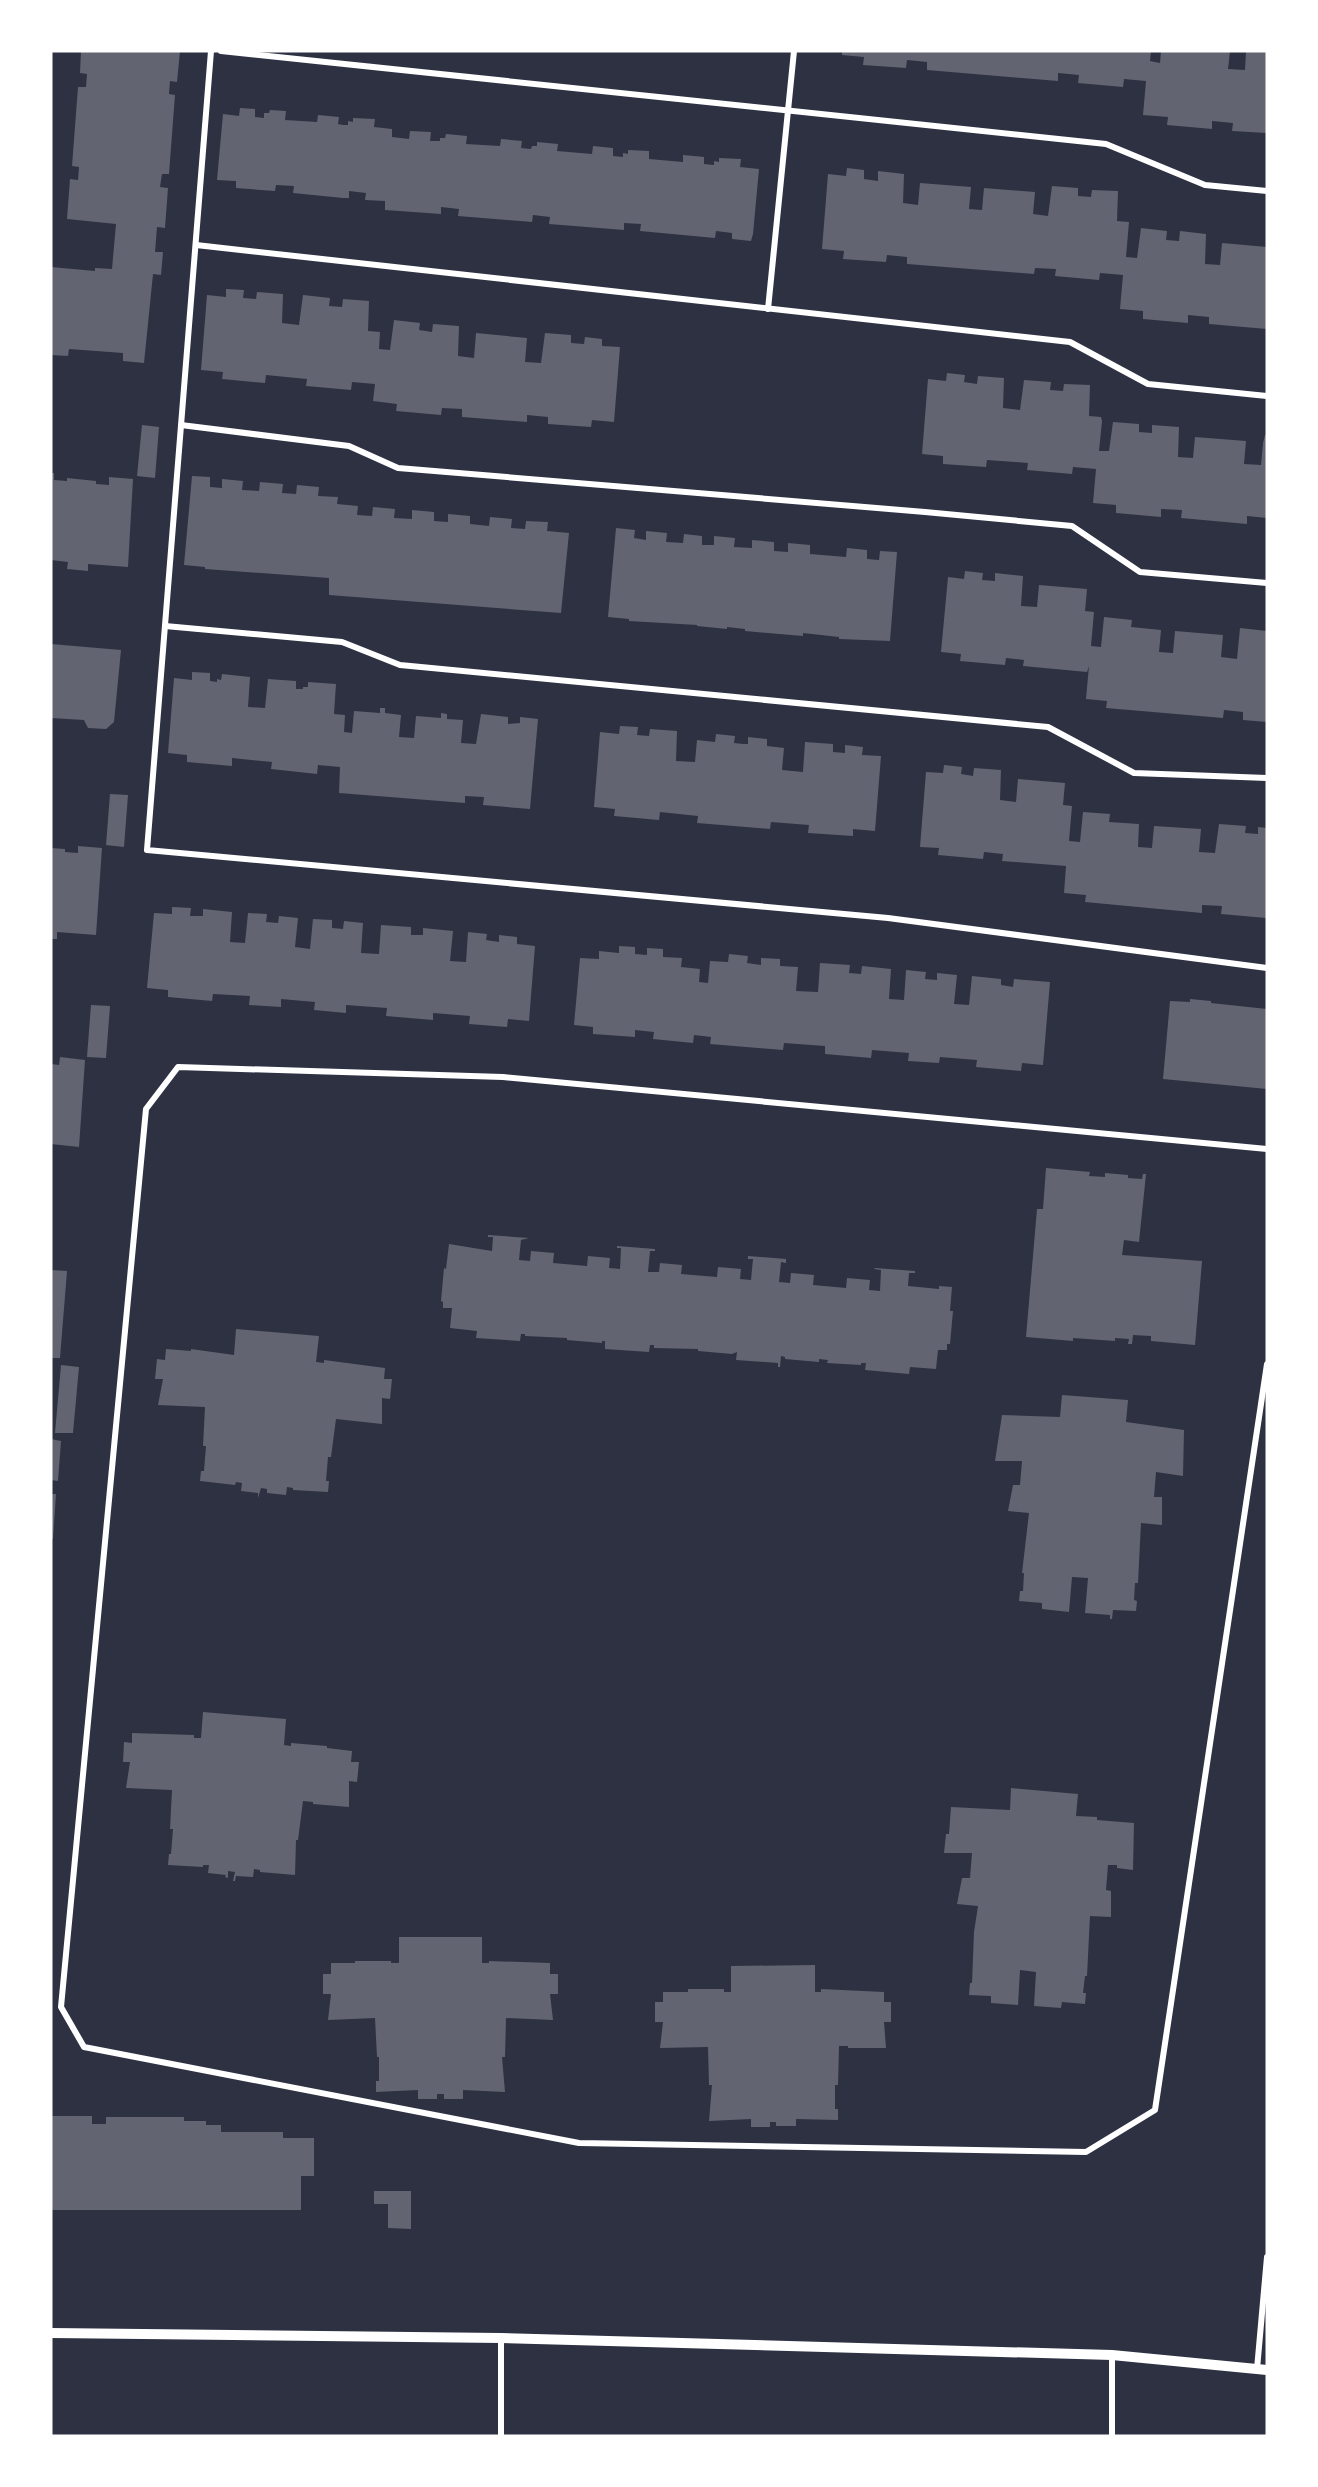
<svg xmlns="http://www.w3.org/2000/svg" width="1318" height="2487" font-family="'DM Sans',sans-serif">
<rect width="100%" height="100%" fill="#2d3142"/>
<!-- building -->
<g fill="#626471">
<path d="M 81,51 L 180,51 L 177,82 L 170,81 L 169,94 L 175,95 L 169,174 L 162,174 L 160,187 L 168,188 L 165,228 L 157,227 L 155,252 L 163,252 L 161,275 L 153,274 L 144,363 L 123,361 L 123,353 L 69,349 L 68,356 L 51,355 L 51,267 L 95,271 L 95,268 L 112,269 L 116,224 L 67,219 L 70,179 L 78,180 L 79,167 L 72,166 L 78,87 L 86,87 L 87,74 L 80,73 Z"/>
<path d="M 842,51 L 1151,51 L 1150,61 L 1160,63 L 1161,51 L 1230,51 L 1228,69 L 1245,70 L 1246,51 L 1267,51 L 1267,133 L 1232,131 L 1233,123 L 1212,121 L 1212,129 L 1167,125 L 1168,117 L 1143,115 L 1146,81 L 1124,79 L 1123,87 L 1078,83 L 1079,75 L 1058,73 L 1058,81 L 927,70 L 927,62 L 907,60 L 906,68 L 863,65 L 864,57 L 842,55 Z"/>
<path d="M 240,108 L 255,109 L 255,117 L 264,118 L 264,113 L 269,113 L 270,110 L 286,111 L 285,120 L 317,122 L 318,115 L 339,117 L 338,124 L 343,125 L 348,125 L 348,121 L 353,122 L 353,118 L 375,119 L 374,127 L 392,129 L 392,137 L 409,139 L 410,131 L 431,132 L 430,141 L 440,141 L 440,138 L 445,138 L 446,134 L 467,136 L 466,144 L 500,146 L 501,139 L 522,141 L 521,148 L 531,149 L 532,146 L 537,146 L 537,142 L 558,144 L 557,151 L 592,154 L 593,146 L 613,148 L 613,156 L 623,157 L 623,153 L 628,154 L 628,150 L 649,151 L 649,159 L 683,162 L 683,155 L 704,157 L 704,164 L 714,165 L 714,161 L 719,162 L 719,158 L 741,159 L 740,167 L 759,169 L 753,234 L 751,241 L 732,239 L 732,233 L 716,231 L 715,238 L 640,231 L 641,224 L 624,223 L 624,230 L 549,224 L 550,217 L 533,215 L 532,222 L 458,216 L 459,209 L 441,207 L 441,214 L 385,210 L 385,201 L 365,200 L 366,193 L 349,191 L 349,198 L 343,198 L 293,193 L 294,186 L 276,185 L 275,191 L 236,188 L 236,181 L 217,180 L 223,114 L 239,116 Z"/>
<path d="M 847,168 L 864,170 L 864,179 L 878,181 L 878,171 L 904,174 L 903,203 L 918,205 L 920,183 L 971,187 L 969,209 L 982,210 L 984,188 L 1035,192 L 1033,214 L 1048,216 L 1052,186 L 1078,188 L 1078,196 L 1091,197 L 1092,190 L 1118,191 L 1117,221 L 1129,222 L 1126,257 L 1137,258 L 1141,228 L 1167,231 L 1166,240 L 1179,241 L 1180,231 L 1206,234 L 1205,264 L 1220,265 L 1222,243 L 1267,247 L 1267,329 L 1209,324 L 1209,317 L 1188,315 L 1188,323 L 1143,319 L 1143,311 L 1120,309 L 1123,275 L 1100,273 L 1099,280 L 1055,276 L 1056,269 L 1035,268 L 1034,274 L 907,264 L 907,257 L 887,255 L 886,262 L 843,259 L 844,251 L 822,249 L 828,174 L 846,176 Z"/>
<path d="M 226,289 L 244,290 L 243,298 L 256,299 L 257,292 L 283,294 L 282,323 L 299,325 L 303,295 L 330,298 L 329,306 L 342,307 L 343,299 L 369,301 L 368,331 L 380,332 L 379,349 L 390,350 L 394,320 L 420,323 L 419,330 L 432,332 L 433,324 L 459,326 L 458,356 L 474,358 L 476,333 L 527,338 L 525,362 L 541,363 L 545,333 L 571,335 L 571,343 L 584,344 L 585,337 L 602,339 L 602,346 L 620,347 L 614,422 L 592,420 L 591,427 L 548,424 L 548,417 L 527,415 L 527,422 L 462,417 L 462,409 L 442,408 L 441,415 L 396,411 L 397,404 L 373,401 L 375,384 L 352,382 L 351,390 L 306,386 L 307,379 L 266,375 L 265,383 L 222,379 L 223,372 L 201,370 L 207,295 L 226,297 Z"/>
<path d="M 947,373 L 965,375 L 964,382 L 977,384 L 978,376 L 1004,378 L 1003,408 L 1020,410 L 1024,380 L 1051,382 L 1050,390 L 1063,391 L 1064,384 L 1090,385 L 1089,416 L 1101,417 L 1102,421 L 1099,451 L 1109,451 L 1113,422 L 1139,424 L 1139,432 L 1152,433 L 1152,425 L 1179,427 L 1178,457 L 1193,458 L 1195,437 L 1246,441 L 1244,464 L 1261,465 L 1263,443 L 1265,435 L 1267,435 L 1267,518 L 1247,516 L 1247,524 L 1181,518 L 1182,510 L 1161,509 L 1161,517 L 1116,513 L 1116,505 L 1093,503 L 1096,469 L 1073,467 L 1072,474 L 1027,470 L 1028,463 L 987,460 L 986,467 L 943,464 L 943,456 L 922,454 L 928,379 L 946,381 Z"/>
<path d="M 142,425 L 159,427 L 155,478 L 137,476 Z"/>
<path d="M 51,473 L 54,473 L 54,480 L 67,481 L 67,478 L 96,481 L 96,484 L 109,485 L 109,477 L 133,479 L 128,567 L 88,564 L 88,571 L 67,569 L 68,562 L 51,560 Z"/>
<path d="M 192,476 L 210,477 L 210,487 L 222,488 L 222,479 L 243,481 L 242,490 L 259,491 L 260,482 L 283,484 L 282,493 L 296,494 L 297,485 L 319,487 L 318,496 L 338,497 L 337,504 L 358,506 L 357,515 L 372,516 L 373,507 L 395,509 L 394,518 L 412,519 L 412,510 L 434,512 L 434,521 L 448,522 L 448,514 L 470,516 L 470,524 L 489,526 L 490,517 L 512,519 L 511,528 L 525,529 L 526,521 L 548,522 L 547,531 L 569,533 L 561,613 L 329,595 L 329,578 L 205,569 L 205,567 L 184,565 Z"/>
<path d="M 616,528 L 635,530 L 634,538 L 646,540 L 646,531 L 667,533 L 666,542 L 683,543 L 684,534 L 702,536 L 702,545 L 714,545 L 714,536 L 735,538 L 734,547 L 752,548 L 752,540 L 774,542 L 774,551 L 788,552 L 788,543 L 810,545 L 810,554 L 846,557 L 847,548 L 867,550 L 867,559 L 879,560 L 880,551 L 897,552 L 890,641 L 839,639 L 839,637 L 803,633 L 803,636 L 745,631 L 745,629 L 727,627 L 727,629 L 697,626 L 697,625 L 629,621 L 629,619 L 608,617 Z"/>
<path d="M 965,571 L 983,573 L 982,580 L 995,581 L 995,573 L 1023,576 L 1021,606 L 1037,607 L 1039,585 L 1087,589 L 1085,611 L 1094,612 L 1091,646 L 1101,647 L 1104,617 L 1132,620 L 1131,627 L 1161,630 L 1159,652 L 1173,653 L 1175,631 L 1223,635 L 1221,657 L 1237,659 L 1240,628 L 1267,631 L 1267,722 L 1243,720 L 1243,712 L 1224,710 L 1223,718 L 1106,708 L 1107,701 L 1086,699 L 1089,666 L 1087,672 L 1023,666 L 1024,660 L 1006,658 L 1005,665 L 960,661 L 961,654 L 941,652 L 948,577 L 964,579 Z"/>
<path d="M 51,644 L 121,650 L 114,722 L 106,729 L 88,728 L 84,720 L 51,718 Z"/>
<path d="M 192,672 L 210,673 L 210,681 L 217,682 L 217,679 L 221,680 L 222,674 L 250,677 L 248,707 L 265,708 L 268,679 L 296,681 L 296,689 L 303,689 L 303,687 L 308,687 L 308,682 L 336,684 L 334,714 L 345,715 L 344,732 L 352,733 L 354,711 L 380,713 L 380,708 L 385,708 L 385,713 L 401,715 L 399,737 L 414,738 L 416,716 L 441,718 L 441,713 L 447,714 L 447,719 L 463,720 L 461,743 L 476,744 L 481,714 L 508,717 L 508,724 L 520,723 L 520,717 L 538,719 L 530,809 L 483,805 L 484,797 L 465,796 L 465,803 L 339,793 L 340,767 L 318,765 L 317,774 L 271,769 L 272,762 L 232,758 L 232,766 L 187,762 L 187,755 L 168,753 L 174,678 L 192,680 Z"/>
<path d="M 620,726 L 638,727 L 637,735 L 649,736 L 650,729 L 677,731 L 676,761 L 695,762 L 697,740 L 715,742 L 716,734 L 735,736 L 734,743 L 743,744 L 748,744 L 748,737 L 767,739 L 767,746 L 784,748 L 782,770 L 803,772 L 805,742 L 833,744 L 833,752 L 845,753 L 845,745 L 863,747 L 862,755 L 881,756 L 875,831 L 853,829 L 853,836 L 808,833 L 809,825 L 771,822 L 770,829 L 697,823 L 698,816 L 660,812 L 659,820 L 614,816 L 615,809 L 594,807 L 600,732 L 619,734 Z"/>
<path d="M 944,765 L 962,767 L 961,774 L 973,776 L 974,768 L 1001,770 L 1000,800 L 1016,802 L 1018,779 L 1065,783 L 1063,805 L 1072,806 L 1069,841 L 1080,842 L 1083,812 L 1110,814 L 1109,822 L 1139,824 L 1138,847 L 1152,848 L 1154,826 L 1201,829 L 1199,852 L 1215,853 L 1219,824 L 1246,826 L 1245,833 L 1258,834 L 1258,827 L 1267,828 L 1266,918 L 1221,914 L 1222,906 L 1202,905 L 1202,913 L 1085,902 L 1086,895 L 1064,893 L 1066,866 L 1002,861 L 1003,854 L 984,852 L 983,859 L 938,855 L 939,848 L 920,847 L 926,772 L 943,773 Z"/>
<path d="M 110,794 L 128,795 L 124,847 L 106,845 Z"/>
<path d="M 78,846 L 102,848 L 96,935 L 57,932 L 57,939 L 51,939 L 51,848 L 65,849 L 65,852 L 78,853 Z"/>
<path d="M 172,907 L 191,908 L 190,916 L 203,916 L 203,909 L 232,912 L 230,942 L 245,943 L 248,913 L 267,914 L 266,922 L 278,923 L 279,916 L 298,918 L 295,947 L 310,949 L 313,919 L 332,920 L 332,928 L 343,929 L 344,921 L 363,923 L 361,953 L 379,954 L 381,925 L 411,927 L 411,935 L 423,935 L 423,928 L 453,931 L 450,961 L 466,962 L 468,932 L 487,934 L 486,940 L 499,942 L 499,935 L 517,937 L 517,944 L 535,946 L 529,1021 L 508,1019 L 507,1027 L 469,1024 L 470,1016 L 433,1013 L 433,1020 L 386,1016 L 387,1008 L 346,1005 L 346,1013 L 314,1010 L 315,1002 L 281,999 L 281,1007 L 249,1005 L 250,996 L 213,994 L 212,1001 L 168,997 L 168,990 L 147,988 L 154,913 L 172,914 Z"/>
<path d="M 619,946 L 635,947 L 635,954 L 647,955 L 647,948 L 663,949 L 663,957 L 682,958 L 681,967 L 700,969 L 699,982 L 708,983 L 710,961 L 728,962 L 729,954 L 748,956 L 747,963 L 761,965 L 761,958 L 780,959 L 780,966 L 798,967 L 796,991 L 818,992 L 820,963 L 850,965 L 849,973 L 861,974 L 862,966 L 891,969 L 889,999 L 904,1000 L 906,970 L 926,972 L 925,979 L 937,980 L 937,973 L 957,975 L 954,1004 L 969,1005 L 972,976 L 1001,979 L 1001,985 L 1013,987 L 1014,979 L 1050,982 L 1043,1065 L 1022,1063 L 1021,1071 L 976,1067 L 977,1060 L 940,1057 L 939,1063 L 908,1061 L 909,1053 L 872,1050 L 871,1058 L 825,1054 L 825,1046 L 784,1043 L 783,1050 L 710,1044 L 711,1037 L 694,1035 L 693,1043 L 653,1039 L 654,1032 L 635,1030 L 635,1037 L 593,1034 L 593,1027 L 574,1025 L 580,958 L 599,959 L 599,951 L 619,953 Z"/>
<path d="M 1190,999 L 1211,1001 L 1211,1003 L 1267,1009 L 1267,1089 L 1163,1079 L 1170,1001 L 1190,1002 Z"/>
<path d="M 91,1005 L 110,1006 L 106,1058 L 87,1057 Z"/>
<path d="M 60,1057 L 85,1060 L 79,1147 L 51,1144 L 51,1064 L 59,1065 Z"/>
<path d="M 1046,1168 L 1090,1172 L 1089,1176 L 1105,1177 L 1105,1173 L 1128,1175 L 1128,1178 L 1142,1179 L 1143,1174 L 1146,1174 L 1139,1242 L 1124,1240 L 1122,1255 L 1202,1261 L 1195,1345 L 1151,1341 L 1151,1336 L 1133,1335 L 1132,1344 L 1128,1344 L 1129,1339 L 1115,1338 L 1115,1341 L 1073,1338 L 1073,1341 L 1026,1337 L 1037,1209 L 1043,1209 Z"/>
<path d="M 488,1235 L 529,1238 L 521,1240 L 519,1260 L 530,1261 L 531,1251 L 554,1253 L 553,1263 L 587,1266 L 588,1256 L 610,1258 L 609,1268 L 620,1269 L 621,1248 L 617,1248 L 617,1246 L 655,1249 L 655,1251 L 650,1251 L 648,1272 L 659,1272 L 660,1263 L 682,1265 L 681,1274 L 717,1277 L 718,1267 L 741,1269 L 740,1279 L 751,1280 L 753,1259 L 748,1259 L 748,1256 L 786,1259 L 786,1263 L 781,1262 L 779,1282 L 790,1283 L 791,1273 L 814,1275 L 813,1285 L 846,1288 L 847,1278 L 870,1280 L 869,1290 L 880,1291 L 881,1270 L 874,1269 L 875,1268 L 915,1271 L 915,1273 L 909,1273 L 908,1286 L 939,1289 L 939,1286 L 952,1287 L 950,1311 L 953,1311 L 950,1344 L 947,1344 L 947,1350 L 938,1350 L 936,1369 L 910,1367 L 909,1374 L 865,1370 L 866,1363 L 861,1363 L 861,1365 L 827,1363 L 828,1360 L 819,1359 L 819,1362 L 785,1359 L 785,1357 L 781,1356 L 780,1367 L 778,1367 L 778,1363 L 736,1360 L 737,1352 L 732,1354 L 698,1351 L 698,1349 L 654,1348 L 654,1345 L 650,1345 L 649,1352 L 605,1349 L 605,1341 L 602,1341 L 602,1343 L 567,1340 L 567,1338 L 525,1336 L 525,1334 L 521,1334 L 520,1341 L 476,1338 L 477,1331 L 450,1328 L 452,1308 L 443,1308 L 443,1302 L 441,1301 L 444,1268 L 446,1269 L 449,1244 L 492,1251 L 493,1237 L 488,1237 Z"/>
<path d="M 51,1270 L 67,1271 L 60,1358 L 51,1358 Z"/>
<path d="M 236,1329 L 319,1336 L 316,1362 L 324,1363 L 324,1360 L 385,1368 L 384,1379 L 392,1379 L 390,1399 L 382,1398 L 382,1424 L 336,1419 L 331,1457 L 328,1457 L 326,1481 L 329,1481 L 328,1492 L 293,1490 L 293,1488 L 287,1487 L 286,1495 L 267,1493 L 267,1489 L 261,1488 L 258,1498 L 258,1493 L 241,1491 L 242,1483 L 236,1482 L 235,1485 L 200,1481 L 201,1471 L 204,1471 L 206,1446 L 203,1446 L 205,1407 L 158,1405 L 163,1379 L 155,1379 L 157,1359 L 165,1360 L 166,1349 L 191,1351 L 191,1349 L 234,1355 Z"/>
<path d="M 61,1365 L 79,1367 L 73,1433 L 55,1433 Z"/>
<path d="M 1062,1395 L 1128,1400 L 1126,1422 L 1184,1430 L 1183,1476 L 1156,1472 L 1154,1497 L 1162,1497 L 1162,1525 L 1141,1523 L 1138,1583 L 1135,1583 L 1134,1600 L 1137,1601 L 1136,1611 L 1113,1610 L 1112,1619 L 1110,1619 L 1110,1615 L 1085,1613 L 1088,1578 L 1072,1577 L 1069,1612 L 1042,1609 L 1042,1603 L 1019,1601 L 1020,1591 L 1023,1591 L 1024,1573 L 1022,1573 L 1029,1513 L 1008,1511 L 1013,1485 L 1020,1485 L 1022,1461 L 995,1461 L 1002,1415 L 1060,1417 Z"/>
<path d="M 51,1439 L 61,1441 L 58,1481 L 51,1480 Z"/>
<path d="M 51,1494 L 56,1494 L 53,1539 L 51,1539 Z"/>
<path d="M 203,1712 L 286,1719 L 284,1745 L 291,1746 L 291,1743 L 327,1746 L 327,1748 L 352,1751 L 351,1762 L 359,1762 L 357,1782 L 349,1781 L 349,1807 L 313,1804 L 313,1802 L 303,1801 L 298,1840 L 296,1840 L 295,1875 L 260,1872 L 260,1870 L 254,1869 L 253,1877 L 236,1876 L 235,1881 L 233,1881 L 235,1872 L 228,1871 L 228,1878 L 225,1877 L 226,1875 L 208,1873 L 209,1865 L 203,1865 L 203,1867 L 168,1865 L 169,1854 L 171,1854 L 173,1829 L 170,1829 L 172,1790 L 126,1788 L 130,1762 L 123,1762 L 124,1742 L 132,1743 L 132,1733 L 194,1735 L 194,1738 L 201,1738 Z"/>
<path d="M 1011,1788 L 1078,1794 L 1076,1816 L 1097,1817 L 1097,1820 L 1134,1823 L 1133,1870 L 1117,1868 L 1117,1865 L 1108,1865 L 1106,1890 L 1111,1891 L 1111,1917 L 1090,1916 L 1087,1976 L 1085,1976 L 1083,1993 L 1086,1993 L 1085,2004 L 1062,2002 L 1061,2008 L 1034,2006 L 1036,1972 L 1020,1970 L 1018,2005 L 991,2003 L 991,1996 L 969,1995 L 970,1983 L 972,1983 L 974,1932 L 978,1906 L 957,1904 L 962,1878 L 970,1878 L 972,1853 L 944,1853 L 946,1834 L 949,1834 L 951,1807 L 1010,1810 Z"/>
<path d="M 399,1937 L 482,1937 L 482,1963 L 489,1963 L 489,1961 L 550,1963 L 550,1974 L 558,1974 L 558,1994 L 550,1994 L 553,2020 L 506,2018 L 505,2057 L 502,2057 L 505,2092 L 463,2090 L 463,2099 L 444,2099 L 444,2094 L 437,2094 L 437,2099 L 418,2099 L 418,2090 L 376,2092 L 376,2081 L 379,2081 L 379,2057 L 377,2057 L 375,2018 L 328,2020 L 331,1994 L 323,1994 L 323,1974 L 331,1974 L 331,1963 L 355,1963 L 355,1961 L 391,1961 L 391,1963 L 399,1963 Z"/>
<path d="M 815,1965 L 815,1992 L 821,1992 L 821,1989 L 884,1992 L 884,2002 L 891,2002 L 891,2022 L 884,2022 L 886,2048 L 848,2048 L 848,2046 L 839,2046 L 838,2085 L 835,2085 L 835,2109 L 838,2109 L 838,2120 L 796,2119 L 796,2126 L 776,2126 L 776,2122 L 770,2122 L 770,2127 L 751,2127 L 751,2119 L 709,2121 L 712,2085 L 709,2085 L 708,2047 L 660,2048 L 663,2022 L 655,2022 L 655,2002 L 663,2002 L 663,1992 L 688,1992 L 688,1989 L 724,1989 L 724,1992 L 731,1992 L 731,1966 Z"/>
<path d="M 51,2116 L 92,2116 L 92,2124 L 106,2124 L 106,2117 L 184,2117 L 184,2121 L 206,2121 L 206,2125 L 221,2125 L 221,2132 L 283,2132 L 283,2138 L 314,2138 L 314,2176 L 301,2176 L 301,2210 L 51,2210 Z"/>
<path d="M 374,2191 L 411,2191 L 411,2229 L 388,2228 L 388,2204 L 374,2204 Z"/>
</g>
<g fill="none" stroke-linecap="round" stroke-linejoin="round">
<!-- minor -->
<g stroke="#fff" stroke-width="6">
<path d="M 211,51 L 147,850 L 888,918 L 1267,968"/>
<path d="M 221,51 L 1106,144 L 1205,185 L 1267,191"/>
<path d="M 196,245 L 1070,342 L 1148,384 L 1267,396"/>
<path d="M 768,309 L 794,51"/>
<path d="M 181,425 L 349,446 L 398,468 L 925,512 L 1072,526 L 1140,572 L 1267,583"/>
<path d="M 165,626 L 342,642 L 400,665 L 1048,727 L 1134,773 L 1267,778"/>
<path d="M 1267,1149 L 503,1077 L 178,1067 L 146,1109 L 61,2007 L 84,2047 L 579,2143 L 1086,2152 L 1155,2110 L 1267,1364"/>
<path d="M 1257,2369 L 1267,2257"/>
<path d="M 501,2436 L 501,2338"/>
<path d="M 1112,2436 L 1112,2355"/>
</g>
<!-- tertiary -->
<path stroke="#fff" stroke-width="10" d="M 51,2333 L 501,2338 L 1112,2355 L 1267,2370"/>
</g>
<!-- border -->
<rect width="1318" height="2487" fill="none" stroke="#ffffff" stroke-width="105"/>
</svg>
